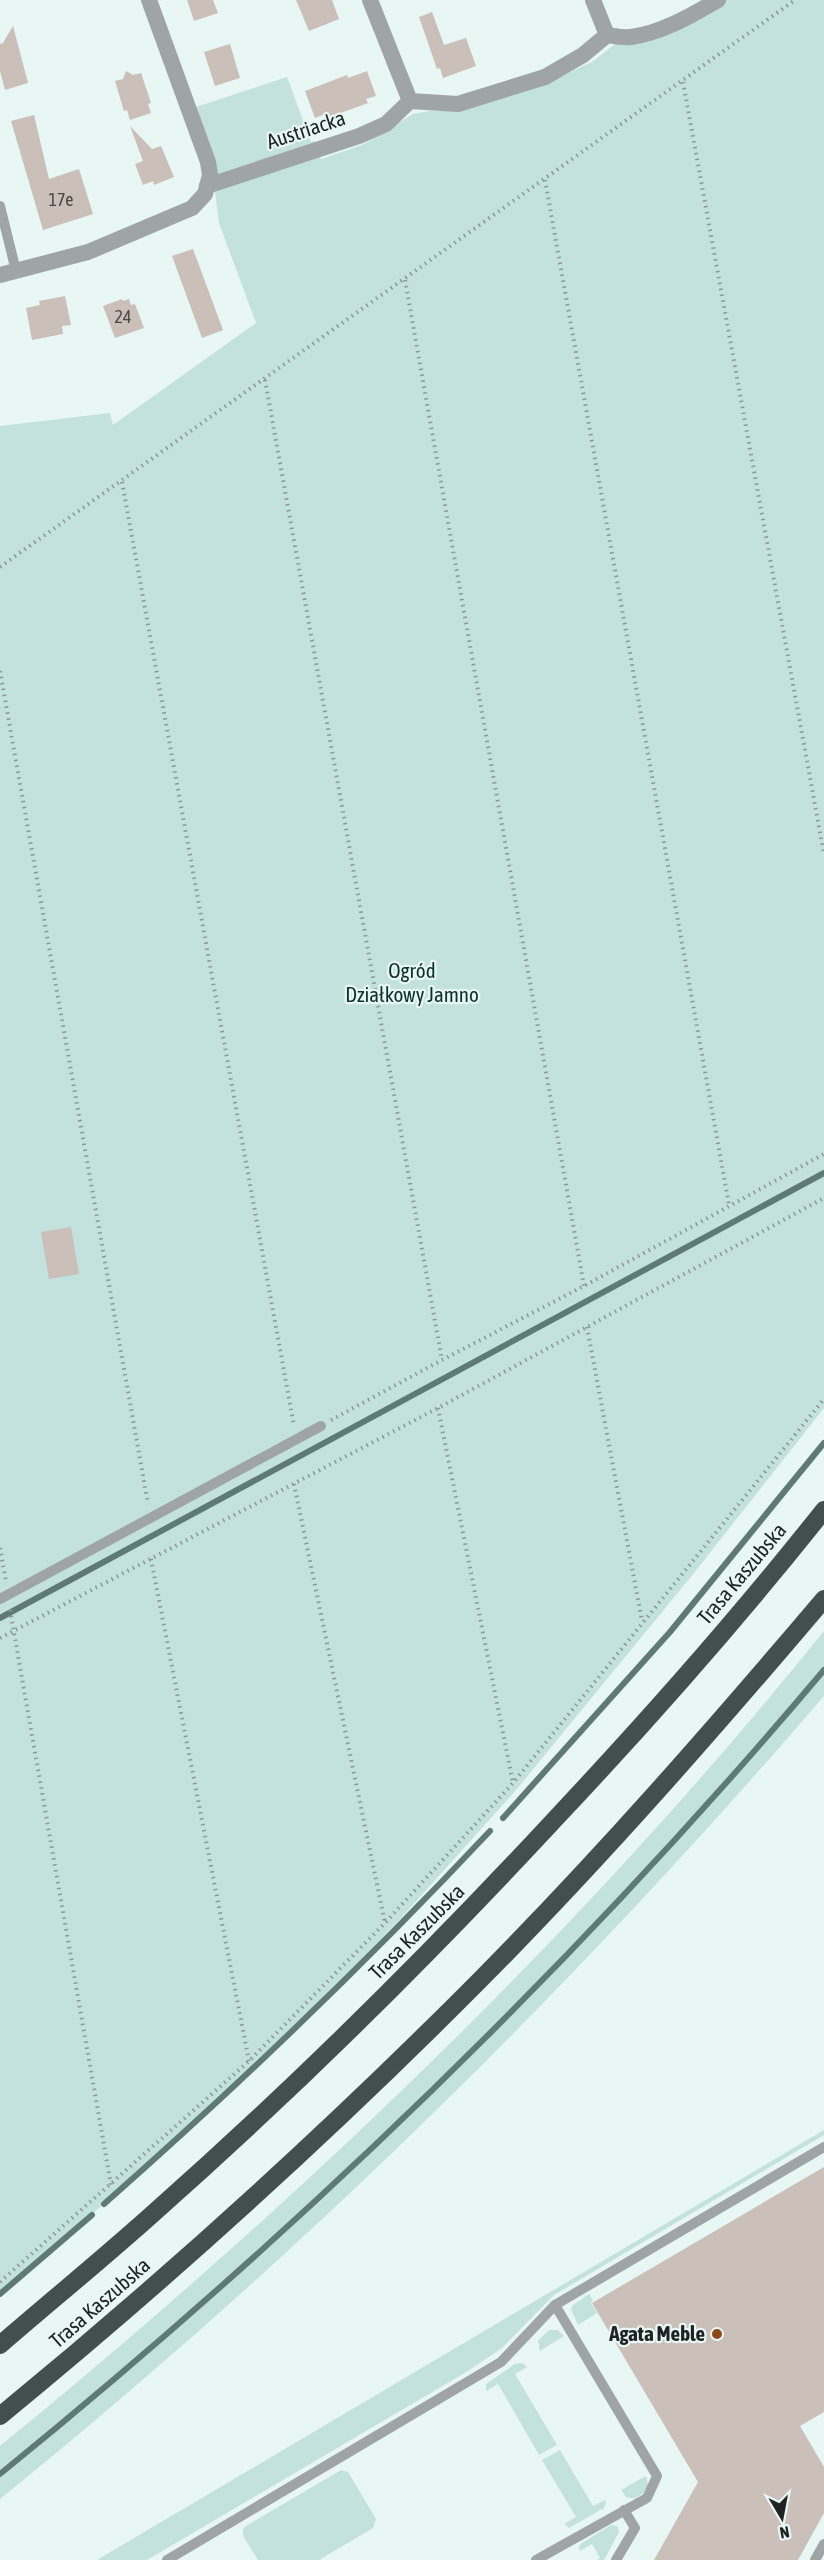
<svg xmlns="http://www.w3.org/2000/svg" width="824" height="2560" font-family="'Asap Condensed',sans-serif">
<rect width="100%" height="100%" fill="#e8f6f4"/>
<!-- green -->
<g fill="#c4e2dd">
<path d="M 726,0 L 824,0 L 824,1408 L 694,1573 L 516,1790 L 401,1918 L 237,2088 L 0,2294 L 0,426 L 110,413 L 113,425 L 256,323 L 219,223 L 215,192 L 196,107 L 287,77 L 311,142 L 315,141 L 321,159 L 362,145 L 413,114 L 430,111 L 456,111 L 548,82 L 592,62 L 615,44 Z"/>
<path d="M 824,1631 L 824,1696 C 573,1988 299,2257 0,2499 L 0,2446 C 299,2202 582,1932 824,1631 Z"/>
<path d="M 824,2130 L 824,2135 L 554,2295 L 502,2348 L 468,2371 L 147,2560 L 97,2560 Z"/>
<path d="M 589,2294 L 593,2300 L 591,2303 L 597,2313 L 578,2325 L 571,2309 L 573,2305 Z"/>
<path d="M 549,2330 L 558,2330 L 564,2336 L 540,2351 L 538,2341 Z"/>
<path d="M 522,2363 L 527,2367 L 515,2374 L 557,2445 L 539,2455 L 498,2384 L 486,2391 L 486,2384 L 515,2364 Z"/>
<path d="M 560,2450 L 593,2506 L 605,2500 L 606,2502 L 604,2508 L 569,2528 L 564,2524 L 576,2517 L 542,2460 Z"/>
<path d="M 341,2470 L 348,2472 L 376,2519 L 373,2528 L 319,2560 L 258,2560 L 243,2536 L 243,2529 L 246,2526 Z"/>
<path d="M 646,2476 L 648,2485 C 644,2494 637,2501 626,2497 L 621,2490 Z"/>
<path d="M 611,2525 L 617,2526 L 619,2532 L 604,2560 L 597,2560 L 600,2558 L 592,2544 L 580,2551 L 579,2546 L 582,2543 Z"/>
</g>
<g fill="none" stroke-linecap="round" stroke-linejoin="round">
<!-- stream -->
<g stroke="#5f7a75" stroke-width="6">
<path d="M 0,1618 L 824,1173"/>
<path d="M 503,1818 L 670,1632 L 824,1443"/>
<path d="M 104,2204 C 238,2086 367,1962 490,1831"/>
<path d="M 0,2294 L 92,2215"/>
<path d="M 0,2474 C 298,2232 576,1964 824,1670"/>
</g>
</g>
<!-- building -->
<g fill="#cabfb9">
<path d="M 187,0 L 213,0 L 218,13 L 194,21 Z"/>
<path d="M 296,0 L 332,0 L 339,19 L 309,31 Z"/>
<path d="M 432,12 L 444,45 L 466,38 L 476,66 L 443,78 L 440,68 L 437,69 L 419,17 Z"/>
<path d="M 13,26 L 28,83 L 5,90 L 0,71 L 0,44 L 3,43 Z"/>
<path d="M 230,44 L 240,78 L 215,86 L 204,52 Z"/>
<path d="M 126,71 L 133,75 L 141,73 L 151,103 L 148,104 L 151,113 L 130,120 L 127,110 L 124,111 L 115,81 L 123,79 Z"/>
<path d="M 367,71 L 376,96 L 366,99 L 368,103 L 327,118 L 325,114 L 315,118 L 305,91 L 347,75 L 348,78 Z"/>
<path d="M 34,115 L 49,179 L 79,169 L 93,214 L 43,230 L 11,121 Z"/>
<path d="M 130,126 L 152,149 L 161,146 L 174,177 L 154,185 L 153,181 L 143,185 L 135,164 L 143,161 Z"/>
<path d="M 193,249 L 223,330 L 202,338 L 172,256 Z"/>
<path d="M 65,296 L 71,325 L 62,326 L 63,334 L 32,340 L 26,308 L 40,305 L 39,301 Z"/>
<path d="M 122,299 L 123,301 L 129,299 L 131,305 L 135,304 L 144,328 L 115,338 L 103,306 Z"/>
<path d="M 71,1227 L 79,1274 L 49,1279 L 41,1232 Z"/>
<path d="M 824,2167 L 824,2412 L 800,2426 L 824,2467 L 824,2513 L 798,2560 L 654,2560 L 698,2482 L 592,2303 Z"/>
</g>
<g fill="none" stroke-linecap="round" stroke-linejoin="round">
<!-- path -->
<g stroke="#8d9795" stroke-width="4" stroke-dasharray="1.5 4.5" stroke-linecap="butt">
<path d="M 683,82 L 824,854"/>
<path d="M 545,180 L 729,1205"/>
<path d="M 405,280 L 584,1286"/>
<path d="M 265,380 L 442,1360"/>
<path d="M 122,482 L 294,1426"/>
<path d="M 0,567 L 795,0"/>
<path d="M 0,671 L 148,1504"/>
<path d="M 587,1327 L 642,1621"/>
<path d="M 438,1408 L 513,1783"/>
<path d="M 331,1420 L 442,1360 L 584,1286 L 824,1154"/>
<path d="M 294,1484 L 385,1923"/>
<path d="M 0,1548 L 6,1582"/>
<path d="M 151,1559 L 249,2061"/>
<path d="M 10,1610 L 111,2185"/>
<path d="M 0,1638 L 438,1408 L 824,1198"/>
<path d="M 0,2282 L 249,2061 L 385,1923 L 513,1783 L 824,1399"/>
</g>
<!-- service -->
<g stroke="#9fa5a4" stroke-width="10">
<path d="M 0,206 L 16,271"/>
<path d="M 0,1599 L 321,1426"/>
<path d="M 555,2305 L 824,2147"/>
<path d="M 167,2560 L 501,2362 L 555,2305 L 657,2476 L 647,2498 L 536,2560"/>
<path d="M 616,2560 L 635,2528 L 624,2510"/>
<path d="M 815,2560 L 824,2544"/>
</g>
<!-- minor -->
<g stroke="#9fa5a4" stroke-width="16">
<path d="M 370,0 L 410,101"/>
<path d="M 593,0 L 607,35"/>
<path d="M 207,186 L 359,136 L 386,124 L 410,101 L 458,104 L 545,77 L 583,55 L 607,35 C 615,36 624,38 631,37 C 662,33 692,15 718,0"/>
<path d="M 0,275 L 88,252 L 192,208 L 205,194 L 210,175 L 208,162 L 149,0"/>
</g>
<!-- motorway -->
<g stroke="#434f4d" stroke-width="18">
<path d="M 0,2345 C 52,2300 106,2256 157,2210 C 297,2086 430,1954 557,1817 C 650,1718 740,1616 824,1510"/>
<path d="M 0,2416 C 167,2279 327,2134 480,1980 C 600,1859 713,1730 824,1599"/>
</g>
</g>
<!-- markers -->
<circle fill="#8c4a18" stroke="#e8f6f4" stroke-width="2" cx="717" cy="2334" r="6"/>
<g text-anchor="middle" stroke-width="4.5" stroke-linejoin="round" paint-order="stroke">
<!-- number labels -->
<g font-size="18" fill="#494a48">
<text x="61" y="206">17e</text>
<text x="123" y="323">24</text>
</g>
<!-- street labels -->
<g font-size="21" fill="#1e2322" stroke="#e8f6f4">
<text transform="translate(306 130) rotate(-18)" y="7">Austriacka</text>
<text transform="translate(742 1574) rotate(-50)" y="7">Trasa Kaszubska</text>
<text transform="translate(417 1932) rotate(-45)" y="7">Trasa Kaszubska</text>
<text transform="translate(100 2303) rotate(-41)" y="7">Trasa Kaszubska</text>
</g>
<!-- park labels -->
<g font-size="21" fill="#0b312c" stroke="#e8f6f4">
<text x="412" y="978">Ogród<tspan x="412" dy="24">Działkowy Jamno</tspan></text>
</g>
<!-- poi labels -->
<g font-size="21" font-weight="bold" fill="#1e2322" stroke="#e8f6f4" text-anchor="end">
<text x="705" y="2341">Agata Meble</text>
</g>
</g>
<!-- north arrow -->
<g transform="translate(782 2518) rotate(170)" stroke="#e8f6f4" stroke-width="4.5" paint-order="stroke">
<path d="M0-4.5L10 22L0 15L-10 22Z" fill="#1e2322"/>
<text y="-9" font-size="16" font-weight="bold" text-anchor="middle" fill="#1e2322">N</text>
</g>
</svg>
